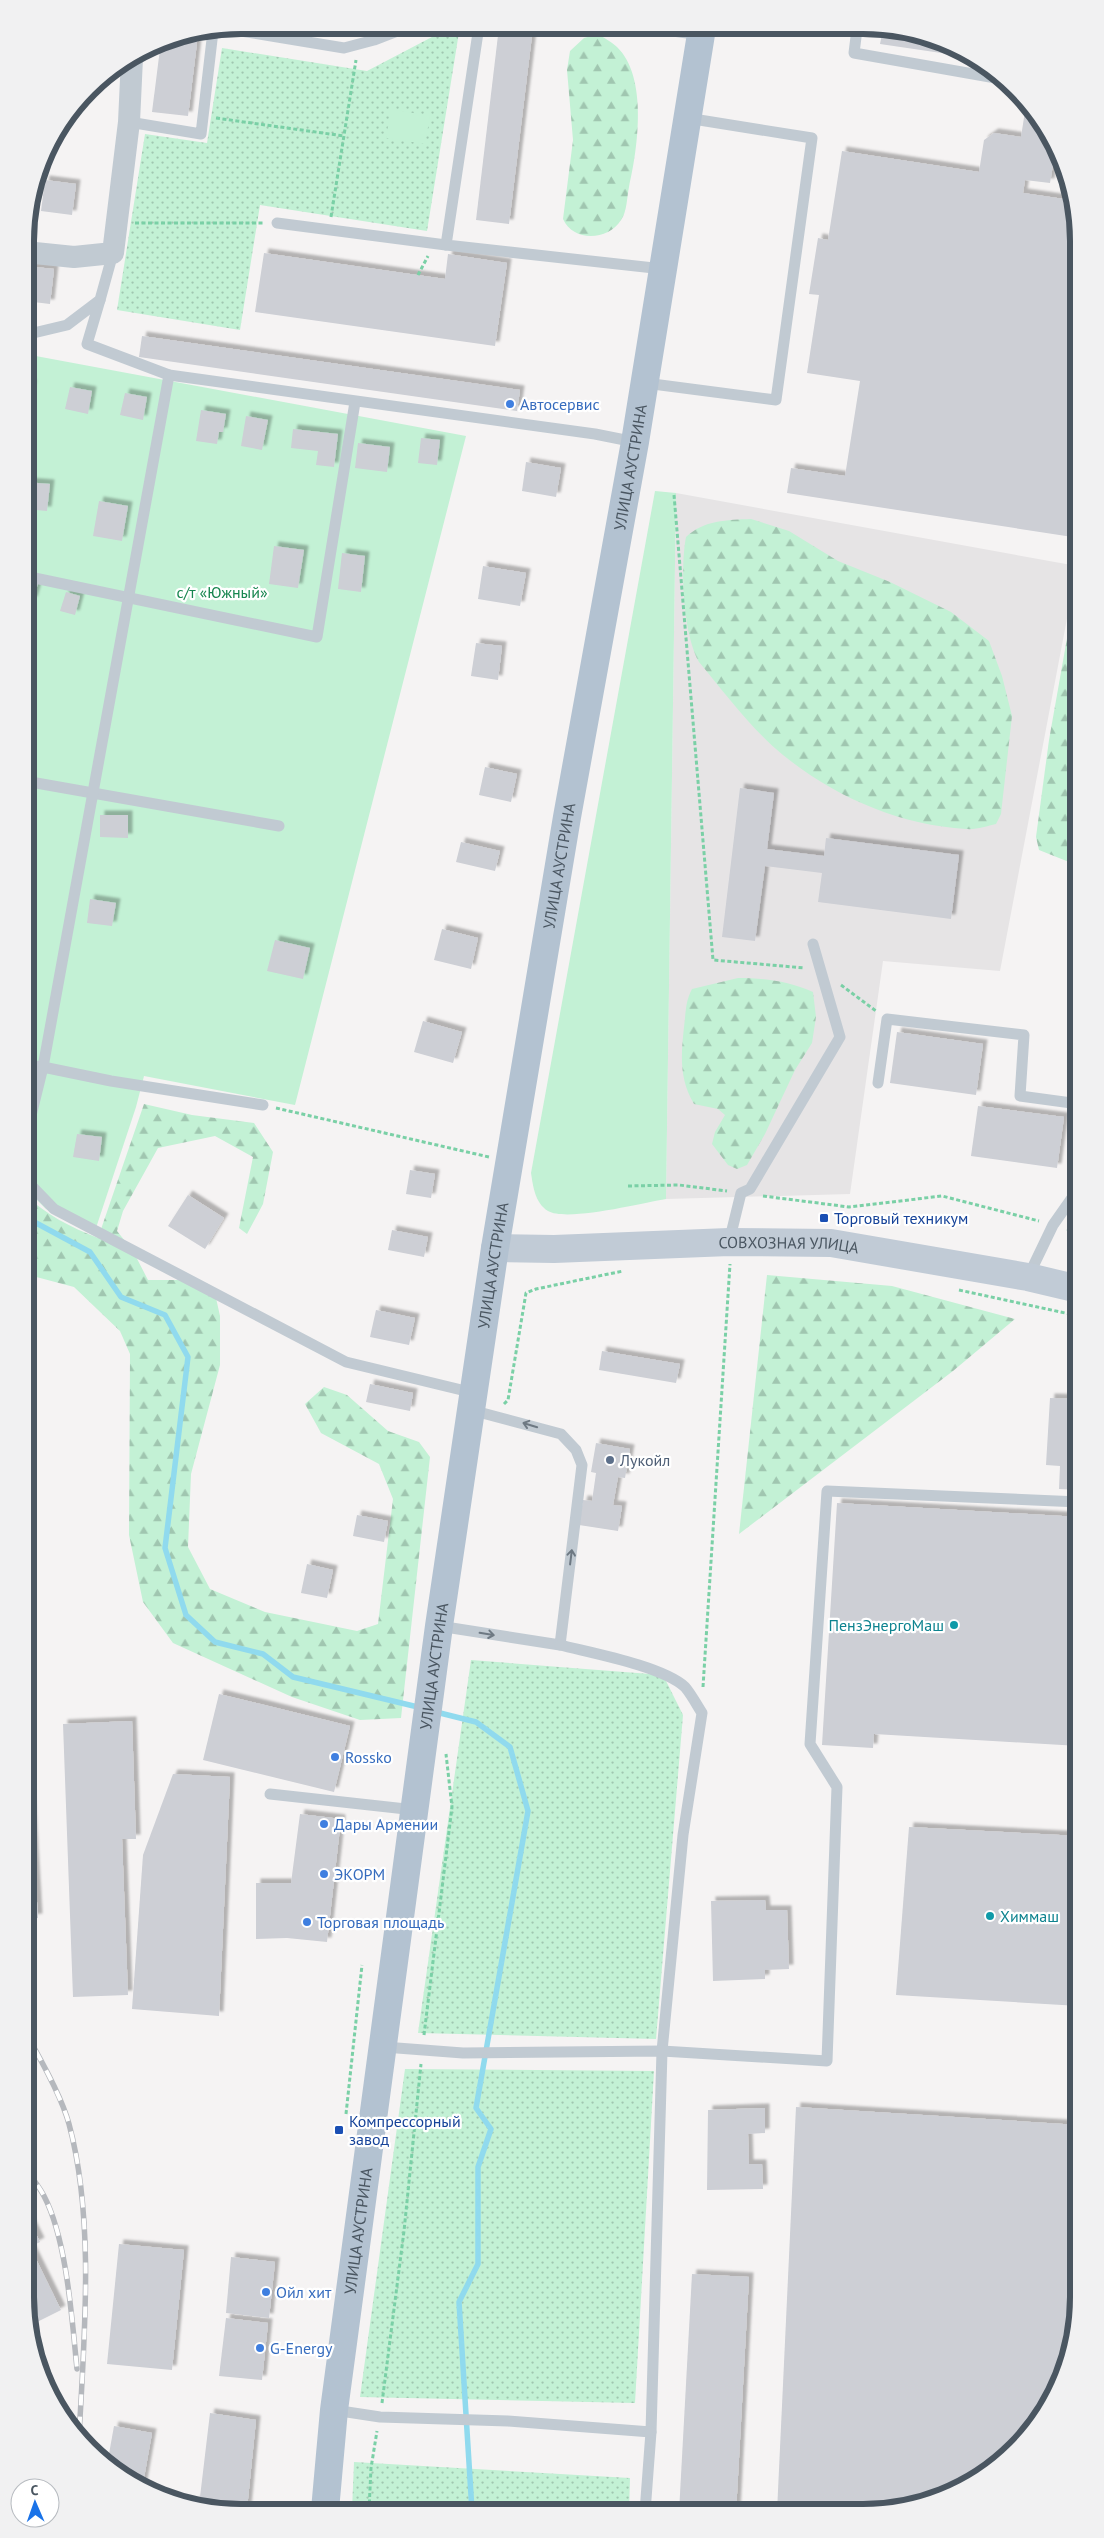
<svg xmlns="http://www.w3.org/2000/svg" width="1104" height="2538" font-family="'PT Sans',sans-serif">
<defs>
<pattern id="grass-dots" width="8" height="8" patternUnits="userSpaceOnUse" patternTransform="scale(1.25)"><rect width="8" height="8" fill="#c3f1d5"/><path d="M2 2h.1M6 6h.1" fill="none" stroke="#a0c6b0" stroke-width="1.8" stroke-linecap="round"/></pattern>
<pattern id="forest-firs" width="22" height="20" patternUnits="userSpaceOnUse" patternTransform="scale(1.25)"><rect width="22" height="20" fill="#c3f1d5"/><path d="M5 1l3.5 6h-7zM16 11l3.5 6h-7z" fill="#a0c6b0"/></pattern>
<filter id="shadow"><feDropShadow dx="4.5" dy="-4.5" stdDeviation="1" flood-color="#0004"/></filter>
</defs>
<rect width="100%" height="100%" fill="#f5f3f3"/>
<!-- education -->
<path fill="#e6e4e5" d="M 676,493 L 1077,566 L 1000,971 L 883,961 L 850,1194 L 666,1199 Z"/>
<!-- grass -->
<g fill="url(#grass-dots)">
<path d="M 453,26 L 460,26 L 427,231 L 260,205 L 240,330 L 117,310 L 145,134 L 207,143 L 222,48 L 367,71 Z"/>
<path d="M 471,1660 L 663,1675 L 683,1715 L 656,2039 L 418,2033 Z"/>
<path d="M 405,2069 L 654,2071 L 635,2403 L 360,2397 Z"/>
<path d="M 354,2462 L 630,2478 L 629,2512 L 352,2510 Z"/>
</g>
<!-- forest -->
<g fill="url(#forest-firs)">
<path d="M 598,34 C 604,38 612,42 617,47 C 648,77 638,148 629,187 C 627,196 627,212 621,220 C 608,241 573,242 563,219 L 573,140 L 567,70 L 570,51 L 584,38 Z"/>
<path d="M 751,519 L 789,531 L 838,561 L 890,582 L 951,612 L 989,641 L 1002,676 L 1012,716 L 1001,814 L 996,824 C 987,826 976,830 966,829 C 899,825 835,797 783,755 C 754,732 723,691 699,662 C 683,634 680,568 686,537 C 704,520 727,520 751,519 Z"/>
<path d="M 1079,595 L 1079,866 L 1039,850 L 1036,837 L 1049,740 L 1069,627 Z"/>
<path d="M 738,978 C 765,978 788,981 813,992 L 816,1017 L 812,1043 L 795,1070 L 765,1134 L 747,1165 L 737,1169 L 728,1165 L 712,1144 L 715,1132 L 725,1115 L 718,1109 L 694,1104 C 679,1079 681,1055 684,1027 C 686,1013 685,1002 692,989 Z"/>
<path d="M 144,1104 L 192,1115 L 254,1123 L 273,1152 L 263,1204 L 247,1234 L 239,1228 L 253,1157 L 215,1136 L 158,1148 L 123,1211 L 117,1231 L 133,1251 L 148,1280 L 181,1280 L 214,1289 L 220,1316 L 220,1365 L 191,1474 L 188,1547 L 210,1589 L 265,1612 L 357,1631 L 378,1624 L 393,1499 L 379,1464 L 321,1433 L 305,1404 L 324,1387 L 347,1395 L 388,1431 L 419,1442 L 430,1457 L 401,1718 L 360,1720 L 292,1697 L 173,1643 L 143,1602 L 129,1535 L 130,1354 L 120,1331 L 74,1287 L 25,1274 L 25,1195 C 47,1215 70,1227 98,1238 Z"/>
<path d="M 767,1275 L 892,1286 L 1015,1319 L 953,1371 L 739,1534 Z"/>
</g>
<!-- green -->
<g fill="#c3f1d5">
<path d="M 391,109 L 430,116 L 425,144 L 386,138 Z"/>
<path d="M 25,354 L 466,436 L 295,1105 L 144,1076 L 136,1107 L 94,1234 L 46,1209 L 25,1188 Z"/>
<path d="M 655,491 L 676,493 L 666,1199 C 642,1203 567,1222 548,1211 C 535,1203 533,1186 531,1173 Z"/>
</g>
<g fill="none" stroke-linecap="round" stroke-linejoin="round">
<!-- stream -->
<g stroke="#90daee" stroke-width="5.5">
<path d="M 25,1217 L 90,1252 L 121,1297 L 165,1315 L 188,1357 L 165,1548 L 186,1615 L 215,1642 L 263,1654 L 293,1677 L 422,1708"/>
<path d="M 436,1712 L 476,1722 L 510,1747 L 528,1811 L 476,2108 L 491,2129 L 478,2167 L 478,2264 L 459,2302 L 472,2511"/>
</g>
</g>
<!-- building -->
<g fill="#cdcfd5" filter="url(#shadow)">
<path d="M 499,27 L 533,27 L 509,224 L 476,220 Z"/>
<path d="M 883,29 L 905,29 L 949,44 L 948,54 L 880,44 Z"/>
<path d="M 198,34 L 188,116 L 152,112 L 161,41 Z"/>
<path d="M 1025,111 L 1033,112 L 1050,133 L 1056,146 L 1050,183 L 1025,180 L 1023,193 L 1064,199 L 1068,175 L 1072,185 L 1079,241 L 1079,538 L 787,493 L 791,468 L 845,476 L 860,381 L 807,373 L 819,295 L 809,294 L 818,238 L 828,240 L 842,151 L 979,172 L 984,140 L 994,133 L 1021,137 Z"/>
<path d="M 45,180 L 76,184 L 72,215 L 41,211 Z"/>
<path d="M 264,253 L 445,279 L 448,254 L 507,263 L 495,346 L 255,312 Z"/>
<path d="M 25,266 L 54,269 L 50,304 L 25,301 Z"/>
<path d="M 142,336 L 520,390 L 517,411 L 139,357 Z"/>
<path d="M 25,383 L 32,384 L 26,416 L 25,415 Z"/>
<path d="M 70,387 L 92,391 L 88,414 L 65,409 Z"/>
<path d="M 125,393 L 147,397 L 143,420 L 120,415 Z"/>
<path d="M 201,410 L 226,414 L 223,432 L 219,432 L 217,444 L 196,441 Z"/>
<path d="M 246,416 L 268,420 L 262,450 L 241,446 Z"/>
<path d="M 293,429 L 338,434 L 334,467 L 316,465 L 318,451 L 291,448 Z"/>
<path d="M 421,438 L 440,440 L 437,465 L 418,463 Z"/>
<path d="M 358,443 L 390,447 L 387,472 L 355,468 Z"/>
<path d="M 526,462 L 561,468 L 556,497 L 522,491 Z"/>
<path d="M 25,482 L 50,484 L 47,511 L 25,509 Z"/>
<path d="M 99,501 L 128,506 L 122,541 L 93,536 Z"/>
<path d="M 274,546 L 304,550 L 298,588 L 269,584 Z"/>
<path d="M 342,553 L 365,556 L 361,592 L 338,589 Z"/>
<path d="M 483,566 L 526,573 L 520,606 L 478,599 Z"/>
<path d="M 25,580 L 38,583 L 33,601 L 25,599 Z"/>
<path d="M 66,592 L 80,596 L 75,615 L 60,611 Z"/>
<path d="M 476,643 L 502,646 L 498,680 L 471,676 Z"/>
<path d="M 485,767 L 517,774 L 511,802 L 479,795 Z"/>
<path d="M 740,788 L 774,793 L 767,849 L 824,856 L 826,838 L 959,855 L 951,919 L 818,902 L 822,873 L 765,866 L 755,941 L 722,937 Z"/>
<path d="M 100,815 L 128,815 L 128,838 L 100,837 Z"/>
<path d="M 461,842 L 500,851 L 495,871 L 456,862 Z"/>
<path d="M 90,899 L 116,903 L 112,926 L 87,923 Z"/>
<path d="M 442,929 L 478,938 L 471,969 L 434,960 Z"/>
<path d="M 275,940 L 310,948 L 303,979 L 267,971 Z"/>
<path d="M 1078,996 L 1079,996 L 1079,1056 L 1067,1053 Z"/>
<path d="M 423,1021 L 462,1032 L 453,1063 L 414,1052 Z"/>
<path d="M 897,1032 L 983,1044 L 976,1095 L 890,1083 Z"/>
<path d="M 978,1106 L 1064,1117 L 1057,1168 L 971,1156 Z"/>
<path d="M 77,1134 L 102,1137 L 99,1161 L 73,1157 Z"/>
<path d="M 410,1170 L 435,1174 L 431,1198 L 406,1194 Z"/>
<path d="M 188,1195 L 224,1218 L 205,1249 L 168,1226 Z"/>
<path d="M 392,1230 L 428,1237 L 424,1257 L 388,1250 Z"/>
<path d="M 376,1310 L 415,1318 L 409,1345 L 370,1337 Z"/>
<path d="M 602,1351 L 680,1364 L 676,1383 L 599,1370 Z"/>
<path d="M 370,1384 L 413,1393 L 410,1411 L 366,1402 Z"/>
<path d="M 1050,1398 L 1079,1399 L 1079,1490 L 1059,1489 L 1060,1466 L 1046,1465 Z"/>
<path d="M 596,1443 L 630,1449 L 625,1478 L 618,1477 L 613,1505 L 622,1506 L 618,1531 L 579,1525 L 583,1500 L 592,1501 L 596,1473 L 591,1472 Z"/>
<path d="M 837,1503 L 1079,1517 L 1079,1746 L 874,1734 L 873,1748 L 822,1745 Z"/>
<path d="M 357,1515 L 388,1521 L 384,1542 L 353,1536 Z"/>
<path d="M 307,1564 L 333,1570 L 327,1598 L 301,1593 Z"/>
<path d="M 219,1694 L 350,1726 L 334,1792 L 203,1760 Z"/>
<path d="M 132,1721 L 136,1839 L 122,1839 L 128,1995 L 73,1997 L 63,1724 Z"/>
<path d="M 27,1735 L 38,1918 L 25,1919 L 25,1736 Z"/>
<path d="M 173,1774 L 230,1777 L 219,2016 L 132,2009 L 143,1855 Z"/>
<path d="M 300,1814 L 341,1819 L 327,1942 L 287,1938 L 256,1939 L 256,1883 L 291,1883 Z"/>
<path d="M 909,1827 L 1079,1836 L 1079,2006 L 896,1995 Z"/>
<path d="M 765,1900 L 766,1910 L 787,1910 L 789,1969 L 765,1970 L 765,1979 L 713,1981 L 711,1901 Z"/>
<path d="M 796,2107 L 1079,2125 L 1079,2311 L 1063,2379 L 1034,2429 L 983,2476 L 919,2506 L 863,2513 L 777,2512 Z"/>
<path d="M 765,2108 L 765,2133 L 748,2134 L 749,2164 L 762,2164 L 763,2189 L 707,2190 L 708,2110 Z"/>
<path d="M 25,2212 L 40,2242 L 30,2247 L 61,2310 L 29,2326 L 25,2297 Z"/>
<path d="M 119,2244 L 184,2250 L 172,2370 L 107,2364 Z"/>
<path d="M 231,2257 L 275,2262 L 269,2318 L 226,2313 Z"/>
<path d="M 692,2274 L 749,2277 L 736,2512 L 679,2512 Z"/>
<path d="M 226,2318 L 268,2323 L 262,2380 L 219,2376 Z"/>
<path d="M 210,2413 L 256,2420 L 247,2509 L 199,2509 L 191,2506 L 200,2497 Z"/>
<path d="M 114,2426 L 152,2433 L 142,2489 L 107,2465 Z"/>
</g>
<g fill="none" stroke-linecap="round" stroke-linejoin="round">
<!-- path -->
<g stroke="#7ad0a6" stroke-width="3" stroke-dasharray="4 2.5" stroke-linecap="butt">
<path d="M 216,118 L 344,136"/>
<path d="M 331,217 L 356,60"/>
<path d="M 135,223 L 264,223"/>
<path d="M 418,275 L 428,256"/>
<path d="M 674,495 L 713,960 L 805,968"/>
<path d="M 841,985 L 876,1011"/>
<path d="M 276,1108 L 489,1157"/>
<path d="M 628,1186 L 679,1185 L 727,1191"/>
<path d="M 763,1196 L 849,1207 L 942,1196 L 1039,1221"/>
<path d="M 1067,1229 L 1079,1232"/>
<path d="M 959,1290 L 1079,1316"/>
<path d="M 504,1404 L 508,1400 L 526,1293 L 536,1289 L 623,1271"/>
<path d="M 703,1687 L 730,1264"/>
<path d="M 424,2035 L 452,1807 L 446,1754"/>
<path d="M 346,2114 L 362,1965"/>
<path d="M 382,2403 L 404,2231 L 421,2064"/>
<path d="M 369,2510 L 371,2468 L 377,2431"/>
</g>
<!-- service -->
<g stroke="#c1cad2" stroke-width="11">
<path d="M 479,26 L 446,245 L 663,269"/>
<path d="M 645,27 L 701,35"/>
<path d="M 857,29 L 854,53 L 1007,80"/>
<path d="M 241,31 L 344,48 L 374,40 L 410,26"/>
<path d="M 129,122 L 201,134 L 213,31"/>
<path d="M 277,223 L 446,245"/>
<path d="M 100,300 L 87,344 L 169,375 L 595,434 L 635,442"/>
<path d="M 25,335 L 67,325 L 100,300 L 113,253"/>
<path d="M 645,383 L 776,400 L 812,138 L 687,118"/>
<path d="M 25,576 L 317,637 L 355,402"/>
<path d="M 25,781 L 279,826"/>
<path d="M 25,1065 L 43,1067 L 111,1081 L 263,1105"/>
<path d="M 878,1083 L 887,1019 L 1024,1035 L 1020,1096 L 1079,1104"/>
<path d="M 25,1140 L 43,1067 L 169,375"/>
<path d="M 25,1179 L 54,1209 L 346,1362 L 474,1393"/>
<path d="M 729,1242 L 741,1193 L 750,1189 L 840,1037 L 813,944"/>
<path d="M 1028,1277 L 1053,1225 L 1079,1188"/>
<path d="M 439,1626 L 560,1645 L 582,1465 L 576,1450 L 561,1434 L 471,1410"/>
<path d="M 560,1645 C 591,1653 662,1666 685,1687 C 691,1694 697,1705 702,1713 L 683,1835 L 662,2051 L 651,2432 L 645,2512"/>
<path d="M 270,1794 L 415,1810"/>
<path d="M 384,2047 L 463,2053 L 662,2051 L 827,2061 L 837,1787 L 810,1744 L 827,1491 L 1079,1502"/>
<path d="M 334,2410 L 380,2417 L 508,2421 L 651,2432"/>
</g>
<!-- minor -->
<path stroke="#c1cad2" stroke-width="22" d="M 25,252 L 74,257 L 113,253 L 129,122 L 132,58"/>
<!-- secondary -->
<path stroke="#c1cbd6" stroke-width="28" id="s1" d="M 495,1248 L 554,1249 L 729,1242 L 831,1243 L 1028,1277 L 1079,1289"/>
<!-- primary -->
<path stroke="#b3c2d1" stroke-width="28" id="s2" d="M 325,2510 L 334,2410 L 439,1626 L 495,1248 L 567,817 L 635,442 L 702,28"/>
<defs>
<g id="rail">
<path d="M 25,2032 C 39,2056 62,2098 69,2124 C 95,2220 84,2339 79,2437"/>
<path d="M 25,2167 C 31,2177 39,2186 44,2196 C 67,2240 72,2320 77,2369"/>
</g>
</defs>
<!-- rail casing -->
<use href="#rail" stroke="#b5b8bd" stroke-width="5.5"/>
<!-- rail -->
<use href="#rail" stroke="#fff" stroke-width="4" stroke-dasharray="11" stroke-linecap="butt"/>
</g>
<!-- one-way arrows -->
<defs><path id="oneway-shaft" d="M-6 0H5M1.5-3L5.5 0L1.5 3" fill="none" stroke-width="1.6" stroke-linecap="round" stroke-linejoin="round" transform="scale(1.25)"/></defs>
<g stroke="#6e7983">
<use href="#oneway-shaft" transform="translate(530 1425) rotate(-163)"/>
<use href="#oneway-shaft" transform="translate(571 1557) rotate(-83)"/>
<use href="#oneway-shaft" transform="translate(487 1634) rotate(9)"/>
</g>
<!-- markers -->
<g fill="#3f7fe0" stroke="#fff" stroke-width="2">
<circle cx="510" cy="404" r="5"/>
<circle cx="335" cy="1757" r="5"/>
<circle cx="324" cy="1824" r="5"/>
<circle cx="324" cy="1874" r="5"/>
<circle cx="307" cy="1922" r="5"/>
<circle cx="266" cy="2292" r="5"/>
<circle cx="260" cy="2348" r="5"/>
</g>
<g fill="#1a4fb4" stroke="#fff" stroke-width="2">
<rect x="819" y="1213" width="10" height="10" rx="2.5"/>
<rect x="334" y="2125" width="10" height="10" rx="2.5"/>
</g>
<circle fill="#5c6f8a" stroke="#fff" stroke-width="2" cx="610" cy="1460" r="5"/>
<g fill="#0f9aa8" stroke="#fff" stroke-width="2">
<circle cx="954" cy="1625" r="5"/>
<circle cx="990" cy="1916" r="5"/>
</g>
<g text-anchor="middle" stroke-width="4.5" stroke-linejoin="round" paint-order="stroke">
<!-- shop labels -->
<g font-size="16" fill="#366cbe" stroke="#fff" text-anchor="start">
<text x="520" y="410">Автосервис</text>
<text x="345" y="1763">Rossko</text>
<text x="334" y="1830">Дары Армении</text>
<text x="334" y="1880">ЭКОРМ</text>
<text x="317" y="1928">Торговая площадь</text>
<text x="276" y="2298">Ойл хит</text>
<text x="270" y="2354">G-Energy</text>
</g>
<!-- street labels -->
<g font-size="16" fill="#4a5661" stroke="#fff">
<text dy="6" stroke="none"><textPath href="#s2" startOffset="2066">УЛИЦА АУСТРИНА</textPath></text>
<text dy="6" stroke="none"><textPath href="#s2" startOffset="1661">УЛИЦА АУСТРИНА</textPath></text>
<text dy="6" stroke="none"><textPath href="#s1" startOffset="294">СОВХОЗНАЯ УЛИЦА</textPath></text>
<text dy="6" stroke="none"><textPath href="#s2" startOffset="1256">УЛИЦА АУСТРИНА</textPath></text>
<text dy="6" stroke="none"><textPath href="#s2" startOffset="851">УЛИЦА АУСТРИНА</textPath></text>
<text dy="6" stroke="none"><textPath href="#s2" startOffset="281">УЛИЦА АУСТРИНА</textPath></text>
</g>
<!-- park labels -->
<g font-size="16" fill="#17864f" stroke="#fff">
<text x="222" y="598">с/т «Южный»</text>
</g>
<!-- transit labels -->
<g font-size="16" fill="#164399" stroke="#fff" text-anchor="start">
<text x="834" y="1224">Торговый техникум</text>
<text x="349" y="2127">Компрессорный<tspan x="349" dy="18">завод</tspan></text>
</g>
<!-- service labels -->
<g font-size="16" fill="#4e5e75" stroke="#fff" text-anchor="start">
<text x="620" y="1466">Лукойл</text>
</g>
<!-- culture labels -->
<g font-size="16" fill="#0d838f" stroke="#fff" text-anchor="end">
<text x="944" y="1631">ПензЭнергоМаш</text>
<text x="1000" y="1922" text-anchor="start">Химмаш</text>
</g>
</g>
<!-- crop -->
<path d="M0 0H1104V2538H0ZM241 34H863A207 207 0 0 1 1070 241V2297A207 207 0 0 1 863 2504H241A207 207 0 0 1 34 2297V241A207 207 0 0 1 241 34Z" fill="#f1f1f2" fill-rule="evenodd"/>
<path fill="none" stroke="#4a5661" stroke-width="6" d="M241 34H863A207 207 0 0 1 1070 241V2297A207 207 0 0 1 863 2504H241A207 207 0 0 1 34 2297V241A207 207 0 0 1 241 34Z"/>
<!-- north arrow -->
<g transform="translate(35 2503) rotate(358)"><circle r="24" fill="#ffffff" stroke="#b7bbc0"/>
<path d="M0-4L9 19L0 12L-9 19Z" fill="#1a73e8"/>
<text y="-8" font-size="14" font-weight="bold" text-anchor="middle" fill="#4a5661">С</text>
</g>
</svg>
